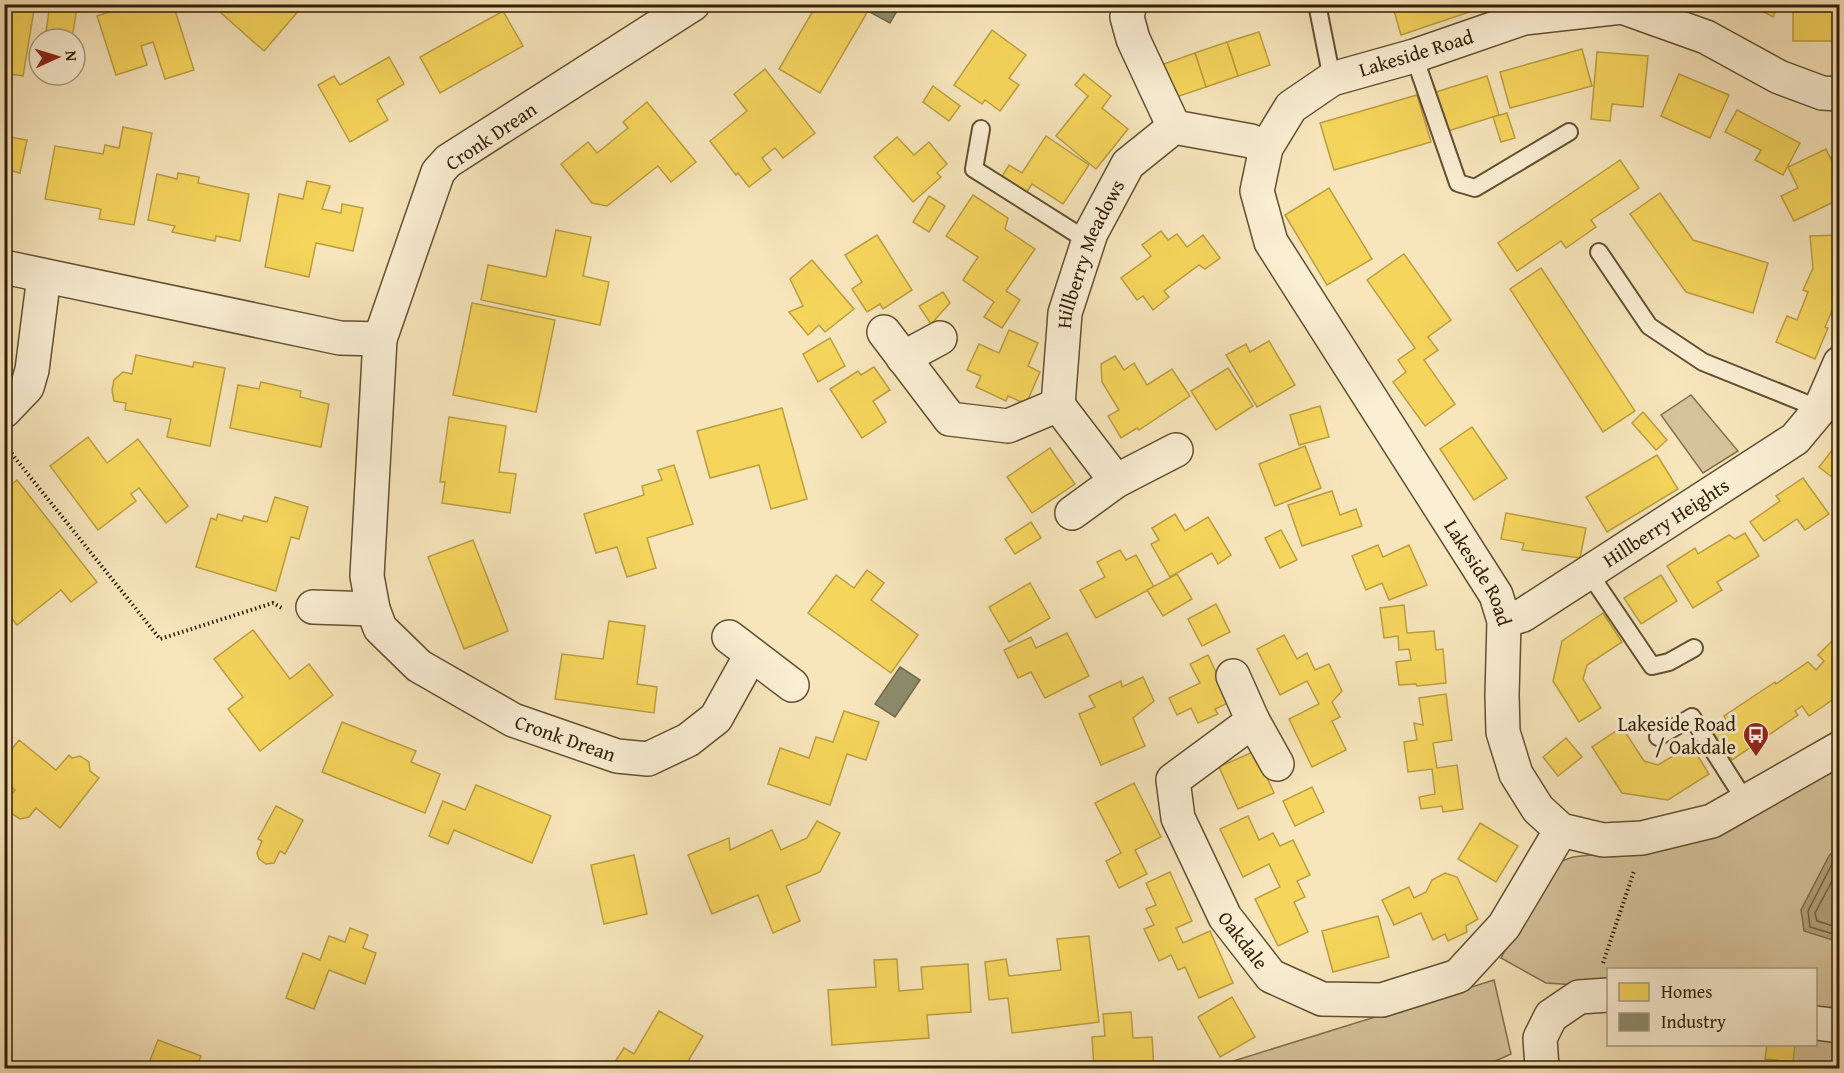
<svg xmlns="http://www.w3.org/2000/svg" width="1844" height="1073" font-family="'Gentium Book Plus',serif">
<rect width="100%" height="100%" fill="#f7e5bb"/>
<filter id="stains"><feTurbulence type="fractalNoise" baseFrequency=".00333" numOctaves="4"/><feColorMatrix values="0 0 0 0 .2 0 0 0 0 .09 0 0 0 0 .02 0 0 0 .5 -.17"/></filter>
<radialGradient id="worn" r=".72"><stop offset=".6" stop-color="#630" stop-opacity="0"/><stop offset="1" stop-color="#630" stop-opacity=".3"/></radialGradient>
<!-- green -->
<g fill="#d6c39c" stroke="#847050" stroke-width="1.5">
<path d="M 1691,395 L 1738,451 L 1703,473 L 1661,415 Z"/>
<path d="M 1839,760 L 1839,1068 L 1781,1068 L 1789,1045 L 1816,1044 L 1816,970 L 1608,970 L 1608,987 L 1546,983 L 1501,958 L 1553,864 L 1573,857 L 1659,847 Z"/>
<path d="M 1494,980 L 1511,1054 L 1480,1068 L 1211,1068 Z"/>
</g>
<!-- water -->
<path fill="#b4a17c" stroke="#806d4c" stroke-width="1.5" d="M 1839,845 L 1839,942 L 1804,931 L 1801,910 L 1829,856 Z"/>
<!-- homes -->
<g fill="#f6d55c" stroke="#bb9e41" stroke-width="1.5">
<path d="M 4,4 L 35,4 L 23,76 L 4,73 Z"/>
<path d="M 50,4 L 77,7 L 72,39 L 45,39 Z"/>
<path d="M 133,4 L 173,4 L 194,70 L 165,79 L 153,42 L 141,46 L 147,65 L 116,75 L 97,16 Z"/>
<path d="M 211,4 L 297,4 L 301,8 L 264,51 Z"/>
<path d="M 817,4 L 857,4 L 868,11 L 820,93 L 779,69 Z"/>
<path d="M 1225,4 L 1263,4 L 1263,9 L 1225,7 Z"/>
<path d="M 1392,4 L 1493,4 L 1401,35 Z"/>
<path d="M 1749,4 L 1779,4 L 1773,17 Z"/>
<path d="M 1793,4 L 1825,4 L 1825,7 L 1840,7 L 1840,41 L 1793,41 Z"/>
<path d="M 503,11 L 523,46 L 440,93 L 420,57 Z"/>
<path d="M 992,30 L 1026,55 L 1009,78 L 1019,85 L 1000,111 L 985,100 L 982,104 L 954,85 Z"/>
<path d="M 1259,32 L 1270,65 L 1238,76 L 1227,42 Z"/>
<path d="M 1227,42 L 1238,76 L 1206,87 L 1195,53 Z"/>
<path d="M 1582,49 L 1592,86 L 1510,108 L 1500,72 Z"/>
<path d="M 1597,52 L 1648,56 L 1643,107 L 1612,104 L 1610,121 L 1591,119 Z"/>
<path d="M 1195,53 L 1206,87 L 1173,98 L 1161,65 Z"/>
<path d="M 389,57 L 404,84 L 377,100 L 388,120 L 350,142 L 318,85 L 334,76 L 340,85 Z"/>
<path d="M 765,69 L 815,133 L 783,158 L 775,148 L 762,158 L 771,170 L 749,187 L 738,173 L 736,175 L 710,141 L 747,111 L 734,94 Z"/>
<path d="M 1084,74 L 1111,96 L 1102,108 L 1128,129 L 1096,169 L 1056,136 L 1088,96 L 1075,85 Z"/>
<path d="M 1679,74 L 1729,95 L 1710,138 L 1661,116 Z"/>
<path d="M 1487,76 L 1499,115 L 1448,131 L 1436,92 Z"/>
<path d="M 933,86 L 960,106 L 949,121 L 923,102 Z"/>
<path d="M 1417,95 L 1431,142 L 1334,170 L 1320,123 Z"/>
<path d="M 647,102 L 696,162 L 671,182 L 658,166 L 607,206 L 592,203 L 561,164 L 588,142 L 597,153 L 628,128 L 623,122 Z"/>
<path d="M 1737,110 L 1800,143 L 1783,175 L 1755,160 L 1761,150 L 1725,132 Z"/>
<path d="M 1507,113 L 1515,138 L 1501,142 L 1493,117 Z"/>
<path d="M 123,127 L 152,133 L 134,225 L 99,219 L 101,209 L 45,199 L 55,146 L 103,154 L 105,145 L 119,148 Z"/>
<path d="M 4,136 L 27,140 L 20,173 L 4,169 Z"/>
<path d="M 1046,136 L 1089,165 L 1063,204 L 1032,184 L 1024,196 L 1000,180 L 1009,165 L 1022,173 Z"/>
<path d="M 897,137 L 914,155 L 929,142 L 947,164 L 937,173 L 941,177 L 913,202 L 874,157 Z"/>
<path d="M 1826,149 L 1840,177 L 1840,199 L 1794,221 L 1781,196 L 1798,188 L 1788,167 Z"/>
<path d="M 1620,160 L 1639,188 L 1591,220 L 1596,227 L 1566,248 L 1561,241 L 1517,271 L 1498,243 Z"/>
<path d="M 178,173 L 199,177 L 198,183 L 249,194 L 240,241 L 216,236 L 215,241 L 172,232 L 175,226 L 148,220 L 157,174 L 177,179 Z"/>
<path d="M 307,181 L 330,186 L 322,209 L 341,213 L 342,204 L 363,208 L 353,251 L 316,243 L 309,277 L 265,267 L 279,194 L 303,199 Z"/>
<path d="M 1329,188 L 1372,259 L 1327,285 L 1285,215 Z"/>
<path d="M 1660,193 L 1693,240 L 1768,263 L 1753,313 L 1686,292 L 1630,214 Z"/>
<path d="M 973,195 L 1008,218 L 1005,229 L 1035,249 L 1006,291 L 1020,300 L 1002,328 L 984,317 L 994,302 L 963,280 L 978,257 L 946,236 Z"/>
<path d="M 929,196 L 945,206 L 929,232 L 913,222 Z"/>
<path d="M 556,230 L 591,237 L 583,276 L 609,282 L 600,325 L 481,300 L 488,265 L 546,277 Z"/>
<path d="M 1161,231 L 1168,240 L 1177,234 L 1187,247 L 1203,235 L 1220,258 L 1205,269 L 1199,265 L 1164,291 L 1169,297 L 1153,310 L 1143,296 L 1137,300 L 1121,278 L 1151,256 L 1142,245 Z"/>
<path d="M 877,235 L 912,290 L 883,309 L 880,304 L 867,312 L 852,289 L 862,282 L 845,255 Z"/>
<path d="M 1840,235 L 1840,292 L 1825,327 L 1828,328 L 1815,359 L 1776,342 L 1787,316 L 1797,320 L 1808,292 L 1803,290 L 1813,268 L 1810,236 Z"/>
<path d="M 1404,254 L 1451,320 L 1428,337 L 1438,350 L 1424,360 L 1455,404 L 1425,426 L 1393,382 L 1406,372 L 1398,360 L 1415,348 L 1367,280 Z"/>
<path d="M 812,260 L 854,309 L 825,332 L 819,325 L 808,335 L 789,312 L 803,306 L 790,279 Z"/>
<path d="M 1541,268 L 1635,411 L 1603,432 L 1510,289 Z"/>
<path d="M 943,292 L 950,303 L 931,324 L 919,306 Z"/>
<path d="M 472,303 L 555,320 L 536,412 L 453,395 Z"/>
<path d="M 1009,330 L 1038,343 L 1028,366 L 1040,372 L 1026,404 L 1008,396 L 1006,401 L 976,387 L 981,376 L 967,370 L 979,344 L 999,353 Z"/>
<path d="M 830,338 L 845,366 L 818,382 L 803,354 Z"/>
<path d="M 1269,341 L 1295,385 L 1257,407 L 1226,355 L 1246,344 L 1250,352 Z"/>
<path d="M 136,355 L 193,367 L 194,362 L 225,368 L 210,446 L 167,437 L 171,419 L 125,410 L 126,403 L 114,401 L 112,390 L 114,380 L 123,372 L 132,374 Z"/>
<path d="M 1115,356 L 1124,370 L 1134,363 L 1147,385 L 1172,369 L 1190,396 L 1139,430 L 1137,428 L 1121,438 L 1108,416 L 1119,410 L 1102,382 L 1101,364 Z"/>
<path d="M 874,367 L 890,390 L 873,401 L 886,422 L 862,438 L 830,389 L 858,371 L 861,375 Z"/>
<path d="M 1228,368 L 1253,406 L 1216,430 L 1191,391 Z"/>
<path d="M 261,382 L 301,391 L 300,397 L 329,404 L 321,447 L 230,428 L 238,385 L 259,389 Z"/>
<path d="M 1320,406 L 1329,437 L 1299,445 L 1290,415 Z"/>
<path d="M 782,408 L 807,499 L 771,509 L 759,465 L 710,478 L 697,431 Z"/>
<path d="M 1643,412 L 1667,440 L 1656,450 L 1632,423 Z"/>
<path d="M 449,417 L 506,426 L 499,472 L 516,474 L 510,513 L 442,503 L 445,482 L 440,482 Z"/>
<path d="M 1472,427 L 1507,478 L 1474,500 L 1440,449 Z"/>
<path d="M 88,437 L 107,463 L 138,439 L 188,506 L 166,523 L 139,488 L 131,494 L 136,501 L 98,530 L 50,466 Z"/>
<path d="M 1840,440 L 1840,483 L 1819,467 Z"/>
<path d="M 1305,446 L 1321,488 L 1275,506 L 1259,464 Z"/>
<path d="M 1050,448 L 1075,484 L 1032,513 L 1007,477 Z"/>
<path d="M 1657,455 L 1678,489 L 1607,532 L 1586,497 Z"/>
<path d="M 674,465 L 693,524 L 647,538 L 656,568 L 627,577 L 617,547 L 596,553 L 584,514 L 644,495 L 642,486 L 662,480 L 658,470 Z"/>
<path d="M 1803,478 L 1829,514 L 1805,530 L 1797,519 L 1764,541 L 1750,522 L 1780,501 L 1776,496 Z"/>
<path d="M 17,480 L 97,582 L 71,602 L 61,590 L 17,625 L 4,609 L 4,534 L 10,530 L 4,523 L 4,490 Z"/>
<path d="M 1332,491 L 1340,515 L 1356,509 L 1362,526 L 1302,546 L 1288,505 Z"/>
<path d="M 275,497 L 308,507 L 299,539 L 291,537 L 276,591 L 196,567 L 211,518 L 216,520 L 218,514 L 242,521 L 244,516 L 267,522 Z"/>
<path d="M 1506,513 L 1586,528 L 1580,558 L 1522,550 L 1524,543 L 1501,539 Z"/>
<path d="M 1175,514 L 1185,531 L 1208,517 L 1231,555 L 1218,564 L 1212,553 L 1170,577 L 1151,544 L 1159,540 L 1152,528 Z"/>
<path d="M 1031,522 L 1041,538 L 1015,554 L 1005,539 Z"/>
<path d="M 1281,530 L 1297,560 L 1280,568 L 1265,538 Z"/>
<path d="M 1745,533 L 1759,556 L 1717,582 L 1722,590 L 1693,608 L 1667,566 L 1695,548 L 1698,554 L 1729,535 L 1735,539 Z"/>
<path d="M 473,540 L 508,631 L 464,649 L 428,557 Z"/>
<path d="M 1378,545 L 1383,557 L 1409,545 L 1427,585 L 1389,600 L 1382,583 L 1366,590 L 1352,556 Z"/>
<path d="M 1120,550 L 1126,560 L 1136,555 L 1154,587 L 1096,618 L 1080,590 L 1105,577 L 1097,562 Z"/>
<path d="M 867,570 L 884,583 L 871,600 L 918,635 L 891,673 L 808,613 L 836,575 L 854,588 Z"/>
<path d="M 1177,574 L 1192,599 L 1163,616 L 1147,590 Z"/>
<path d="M 1661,575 L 1677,601 L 1641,624 L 1624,598 Z"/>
<path d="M 1030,583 L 1050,618 L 1009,642 L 989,607 Z"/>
<path d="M 1216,604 L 1230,632 L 1202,646 L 1188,619 Z"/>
<path d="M 1404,605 L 1407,633 L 1434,631 L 1436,650 L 1443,649 L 1446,683 L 1417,686 L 1416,684 L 1399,685 L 1396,662 L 1411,660 L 1409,649 L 1399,650 L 1398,636 L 1384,638 L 1380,608 Z"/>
<path d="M 1603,613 L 1622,642 L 1587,665 L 1583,679 L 1601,708 L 1579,722 L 1553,681 L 1562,641 Z"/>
<path d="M 609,621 L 645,626 L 637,684 L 657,687 L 654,713 L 555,699 L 562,654 L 603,659 Z"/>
<path d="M 253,630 L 290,679 L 309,664 L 333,695 L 260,751 L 228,709 L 243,697 L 214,659 Z"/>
<path d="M 1067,633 L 1089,676 L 1045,698 L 1031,672 L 1018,678 L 1004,650 L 1031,637 L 1036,648 Z"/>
<path d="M 1840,633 L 1840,688 L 1832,696 L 1835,698 L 1809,716 L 1802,706 L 1795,711 L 1798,715 L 1732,760 L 1711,730 L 1726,720 L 1724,716 L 1775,682 L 1776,684 L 1808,662 L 1816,670 L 1824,661 L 1818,655 Z"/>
<path d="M 1284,635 L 1297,659 L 1307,653 L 1315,670 L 1329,664 L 1342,691 L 1332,702 L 1340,717 L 1332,721 L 1346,750 L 1312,767 L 1289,719 L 1319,704 L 1307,681 L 1280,695 L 1257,649 Z"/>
<path d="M 1208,655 L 1230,702 L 1215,709 L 1218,714 L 1198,723 L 1191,708 L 1177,715 L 1169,698 L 1200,683 L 1190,664 Z"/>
<path d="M 1143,677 L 1154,701 L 1133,718 L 1145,746 L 1101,765 L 1079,714 L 1095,707 L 1089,696 L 1121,681 L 1122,687 Z"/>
<path d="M 1446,694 L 1452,740 L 1433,743 L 1437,768 L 1457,765 L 1463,809 L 1443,812 L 1442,806 L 1421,809 L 1419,797 L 1435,794 L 1432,769 L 1408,772 L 1404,742 L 1417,740 L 1414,723 L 1423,725 L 1419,698 Z"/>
<path d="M 844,711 L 879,722 L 866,760 L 847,754 L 830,805 L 768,784 L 780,748 L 809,758 L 816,737 L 833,742 Z"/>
<path d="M 342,722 L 416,751 L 411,762 L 440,774 L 425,813 L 322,772 Z"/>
<path d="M 1622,727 L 1644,761 L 1658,765 L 1691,745 L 1709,774 L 1668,800 L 1622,793 L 1592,747 Z"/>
<path d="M 1566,738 L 1582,757 L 1558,776 L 1543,757 Z"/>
<path d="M 19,740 L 56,770 L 69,755 L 72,758 L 80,756 L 89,762 L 90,771 L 99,778 L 60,828 L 36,808 L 29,817 L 20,819 L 9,812 L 6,801 L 15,790 L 4,782 L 4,759 Z"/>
<path d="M 1255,751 L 1274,793 L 1238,809 L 1219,767 Z"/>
<path d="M 1134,783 L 1161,837 L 1135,850 L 1147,874 L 1119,888 L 1106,861 L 1121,853 L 1095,803 Z"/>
<path d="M 476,785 L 551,816 L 532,863 L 454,830 L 448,844 L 429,836 L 443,801 L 465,810 Z"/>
<path d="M 1312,787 L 1324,812 L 1295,826 L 1283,801 Z"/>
<path d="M 276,806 L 303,820 L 285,854 L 280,851 L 274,863 L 266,864 L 259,859 L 257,853 L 262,841 L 258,839 Z"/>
<path d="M 1248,816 L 1259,840 L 1273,833 L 1280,846 L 1293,840 L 1310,875 L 1297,881 L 1305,897 L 1294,902 L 1308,932 L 1278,946 L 1255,899 L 1280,887 L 1269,864 L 1243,877 L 1220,829 Z"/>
<path d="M 817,821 L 840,833 L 820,872 L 786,886 L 800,921 L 773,933 L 758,895 L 712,914 L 688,855 L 729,838 L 730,850 L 772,830 L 781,850 L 807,838 Z"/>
<path d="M 1480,823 L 1518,846 L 1496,882 L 1458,859 Z"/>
<path d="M 634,855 L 647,914 L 604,924 L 591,865 Z"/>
<path d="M 1170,872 L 1192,921 L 1176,928 L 1183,943 L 1210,931 L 1233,983 L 1199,998 L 1185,967 L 1178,970 L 1171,955 L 1159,961 L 1144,929 L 1154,925 L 1146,909 L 1156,905 L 1146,883 Z"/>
<path d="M 1445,873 L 1457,877 L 1478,919 L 1466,926 L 1467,932 L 1448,941 L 1445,934 L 1433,940 L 1421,913 L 1394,925 L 1382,900 L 1409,887 L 1414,898 L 1426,892 L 1432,880 Z"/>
<path d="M 1378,916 L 1389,957 L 1333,972 L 1322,931 Z"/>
<path d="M 350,928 L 368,935 L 363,948 L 376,953 L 365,984 L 329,970 L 314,1009 L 286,998 L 303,953 L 320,960 L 329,936 L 345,942 Z"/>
<path d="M 1089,936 L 1099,1022 L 1012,1033 L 1008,998 L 989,1000 L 985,962 L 1006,959 L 1009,976 L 1061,970 L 1057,939 Z"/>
<path d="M 897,959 L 899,991 L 923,989 L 921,967 L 968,964 L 971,1012 L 927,1015 L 929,1038 L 832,1045 L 828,990 L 876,987 L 874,960 Z"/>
<path d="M 1232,997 L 1255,1037 L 1220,1057 L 1198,1017 Z"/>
<path d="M 659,1011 L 703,1036 L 684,1068 L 611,1068 L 624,1048 L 634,1054 Z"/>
<path d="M 1131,1012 L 1133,1038 L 1152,1037 L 1154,1068 L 1094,1068 L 1092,1037 L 1105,1036 L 1103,1014 Z"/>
<path d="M 158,1040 L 201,1056 L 196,1068 L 147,1068 Z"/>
<path d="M 1767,1044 L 1795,1044 L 1793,1062 L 1765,1059 Z"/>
</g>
<!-- industry -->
<g fill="#8c8c6e" stroke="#716b4e" stroke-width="1.5">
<path d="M 866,4 L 901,4 L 890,23 L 864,9 Z"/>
<path d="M 900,667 L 920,680 L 895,717 L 875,704 Z"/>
</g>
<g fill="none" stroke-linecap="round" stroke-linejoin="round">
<!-- shore -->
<g stroke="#736040" stroke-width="1.5">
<path d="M 1840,854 L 1834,860 L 1808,911 L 1810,927 L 1840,936"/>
<path d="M 1840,866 L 1815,913 L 1817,921 L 1840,928"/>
</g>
<defs>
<g id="service">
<path d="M 1317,4 L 1332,79"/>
<path d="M 1414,56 L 1458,183 L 1475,188 L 1569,132"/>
<path d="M 981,129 L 974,169 L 1088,241"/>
<path d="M 1599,252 L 1649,326 L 1703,362 L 1820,409"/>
<path d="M 1589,573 L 1652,666 L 1669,662 L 1694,648"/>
<path d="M 1658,737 L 1692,717 L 1746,802"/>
</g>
<g id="minor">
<path id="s1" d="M 693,4 L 448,161 L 438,172 L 380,339 L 367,576 L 373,609 L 380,628 L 419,666 L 513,720 L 617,756 L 648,759 L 688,740 L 716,718 L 751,655"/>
<path d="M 1130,4 L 1127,17 L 1133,39 L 1174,127"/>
<path id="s2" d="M 1840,94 L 1822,93 L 1779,77 L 1706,37 L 1622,7 L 1524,18 L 1414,56 L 1332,79 L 1291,107 L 1266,148 L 1257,191 L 1271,242 L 1496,595 L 1504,621 L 1502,695 L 1503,732 L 1516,774 L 1538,809 L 1561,830 L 1603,840 L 1642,838 L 1712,821 L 1840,748"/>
<path d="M 4,267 L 340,338 L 380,339"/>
<path id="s3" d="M 884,332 L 950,419 L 1008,426 L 1058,405 L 1065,313 L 1091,233 L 1128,164 L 1174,127 L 1251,141 L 1266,148"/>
<path d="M 903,358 L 940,338"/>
<path d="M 1058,405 L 1116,481"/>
<path d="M 4,411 L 27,387 L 32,370 L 44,276"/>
<path d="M 1072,513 L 1116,481 L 1176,450"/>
<path d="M 313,607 L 373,609"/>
<path id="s4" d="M 1504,621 L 1523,615 L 1795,439 L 1820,409 L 1840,363"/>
<path d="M 729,637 L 792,685"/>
<path d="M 1233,676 L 1253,721"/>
<path id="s5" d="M 1277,764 L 1253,721 L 1173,780 L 1178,818 L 1225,917 L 1271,976 L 1322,999 L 1382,1000 L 1458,976 L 1504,926 L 1561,830"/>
<path d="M 1816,1023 L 1840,1026"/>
<path d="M 1542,1068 L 1540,1038 L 1551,1016 L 1579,997 L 1608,995"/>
</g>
</defs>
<!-- service casing -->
<use href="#service" stroke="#635031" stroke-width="20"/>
<!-- minor casing -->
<use href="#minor" stroke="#635031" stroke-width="36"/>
<!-- path -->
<g stroke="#321e03" stroke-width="4" stroke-dasharray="1.5 3" stroke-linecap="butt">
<path d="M 4,442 L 15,458 L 160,639 L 273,603 L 282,608"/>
<path d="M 1603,963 L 1634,871"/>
</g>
<!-- service -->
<use href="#service" stroke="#faeed3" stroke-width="16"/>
<!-- minor -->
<use href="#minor" stroke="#faeed3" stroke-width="33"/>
</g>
<!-- icons -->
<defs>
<symbol id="bus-pin" viewBox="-11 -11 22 30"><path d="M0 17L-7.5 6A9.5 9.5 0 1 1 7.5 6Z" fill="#8f2418" stroke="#faeed3"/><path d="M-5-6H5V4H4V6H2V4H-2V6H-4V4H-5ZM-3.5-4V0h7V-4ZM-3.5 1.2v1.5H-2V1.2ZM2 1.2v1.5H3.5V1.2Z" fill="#fff"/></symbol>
</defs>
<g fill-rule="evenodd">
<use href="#bus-pin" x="1741" y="720" width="30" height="40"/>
</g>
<g text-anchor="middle" stroke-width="6" stroke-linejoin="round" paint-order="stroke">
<!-- street labels -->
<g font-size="20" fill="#321e03" stroke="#faeed3">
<text transform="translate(1416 53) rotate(-17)" y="7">Lakeside Road</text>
<text transform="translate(491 136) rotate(-34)" y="7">Cronk Drean</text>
<text dy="7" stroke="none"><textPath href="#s3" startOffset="378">Hillberry Meadows</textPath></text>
<text dy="7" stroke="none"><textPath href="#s4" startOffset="190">Hillberry Heights</textPath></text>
<text dy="7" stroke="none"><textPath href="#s2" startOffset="1122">Lakeside Road</textPath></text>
<text dy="7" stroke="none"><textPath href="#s1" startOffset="992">Cronk Drean</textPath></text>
<text dy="7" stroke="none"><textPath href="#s5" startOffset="326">Oakdale</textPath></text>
</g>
<!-- poi labels -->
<g font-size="20" fill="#321e03" stroke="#faeed3" text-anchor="end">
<text x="1736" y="731">Lakeside Road<tspan x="1736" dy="23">/ Oakdale</tspan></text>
</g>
</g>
<!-- margin -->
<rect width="1844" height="1073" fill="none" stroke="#f7e5bb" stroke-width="24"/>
<rect x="6" y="6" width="1832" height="1061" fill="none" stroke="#321e03" stroke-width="3"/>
<rect x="12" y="12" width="1820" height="1049" fill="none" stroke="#321e03" stroke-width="1.5"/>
<!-- legend -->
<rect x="1607" y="968" width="210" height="78" fill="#faeed3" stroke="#aa9b80" stroke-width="1.5"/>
<rect x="1619" y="983" width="30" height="18" fill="#f6d55c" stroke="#aa9b80" stroke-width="1.5"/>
<text x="1661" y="998" font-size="18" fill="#321e03">Homes</text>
<rect x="1619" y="1013" width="30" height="18" fill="#8c8c6e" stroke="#aa9b80" stroke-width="1.5"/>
<text x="1661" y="1028" font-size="18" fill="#321e03">Industry</text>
<!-- north arrow -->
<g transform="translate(57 57) rotate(86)"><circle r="28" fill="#faeed3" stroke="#aa9b80" stroke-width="1.5"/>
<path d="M0-4.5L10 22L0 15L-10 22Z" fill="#8f2418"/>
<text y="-9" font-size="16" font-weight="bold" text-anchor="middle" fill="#321e03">N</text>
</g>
<rect width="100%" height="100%" filter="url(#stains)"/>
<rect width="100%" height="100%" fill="url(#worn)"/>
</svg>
